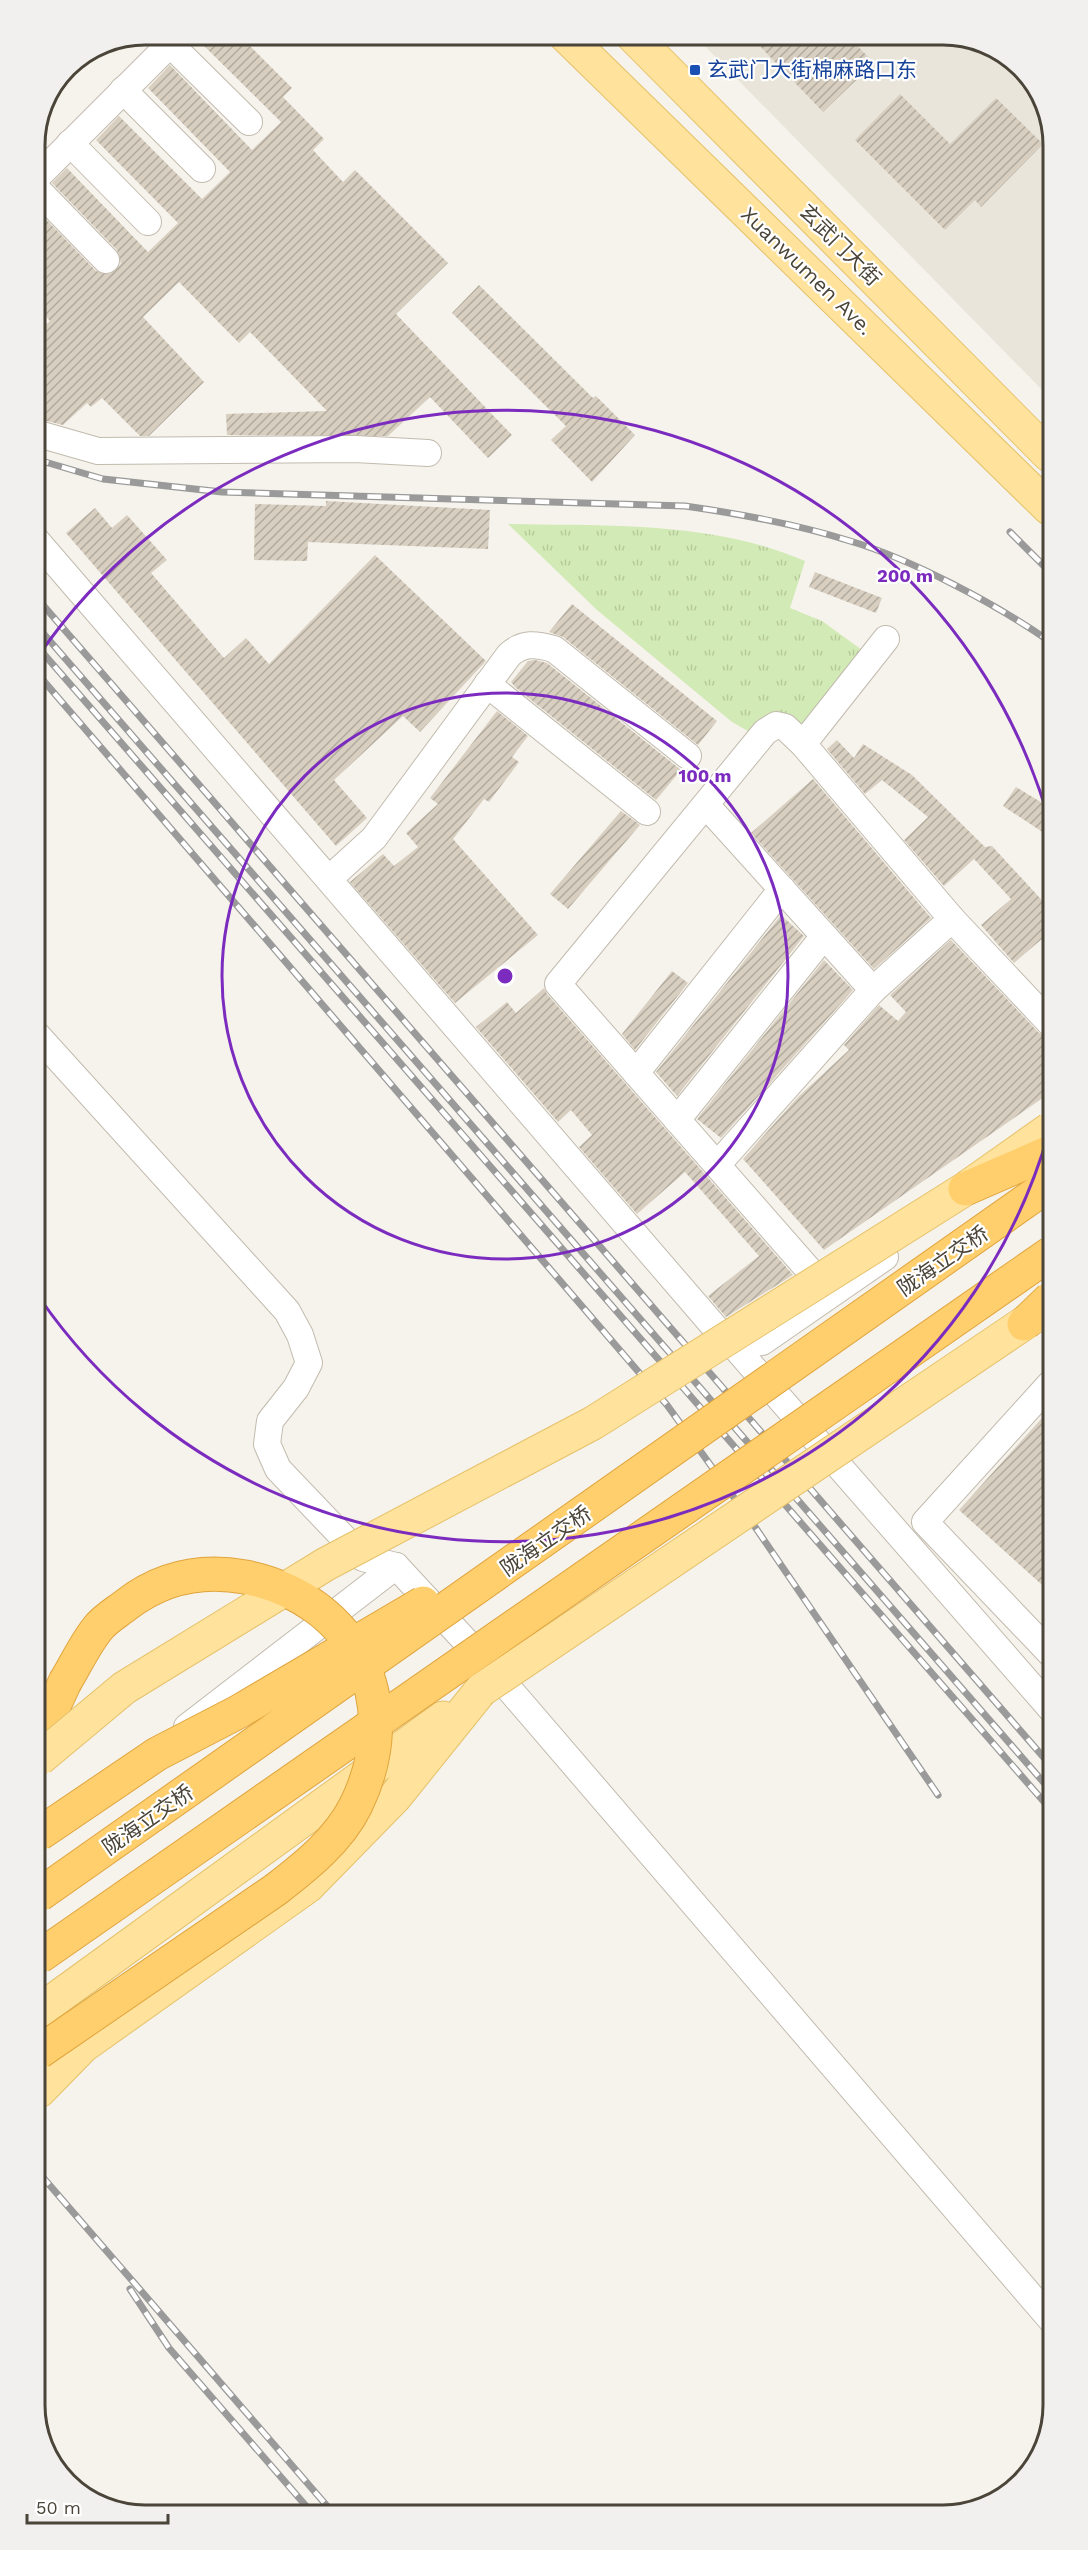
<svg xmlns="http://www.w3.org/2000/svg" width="1088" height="2550" font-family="'Work Sans','Noto Sans SC',sans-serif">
<defs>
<pattern id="grass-tufts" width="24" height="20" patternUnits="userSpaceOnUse" patternTransform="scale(1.5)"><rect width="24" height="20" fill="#d2eab5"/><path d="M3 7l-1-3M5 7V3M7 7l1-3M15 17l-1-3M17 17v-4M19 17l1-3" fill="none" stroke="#b6ca9c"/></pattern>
<pattern id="building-hatch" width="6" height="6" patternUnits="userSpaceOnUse" patternTransform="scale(1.5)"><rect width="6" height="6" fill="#d8cfc1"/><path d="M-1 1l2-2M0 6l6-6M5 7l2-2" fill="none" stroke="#b1aa9e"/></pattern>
</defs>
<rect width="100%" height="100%" fill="#f6f3ec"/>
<!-- residential -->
<path fill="#eae5da" d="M 694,35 L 951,35 L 1011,58 L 1048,110 L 1048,396 Z"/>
<!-- grass -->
<path fill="url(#grass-tufts)" d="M 508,524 C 608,526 712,521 805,561 L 790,608 L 822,621 L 869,655 L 794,747 L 776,730 L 758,737 L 732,722 L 597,610 Z"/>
<!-- building -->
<g fill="url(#building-hatch)">
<path d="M 193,35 L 239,35 L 292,88 L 283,97 L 324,139 L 313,150 L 343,182 L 355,170 L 448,263 L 396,314 L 512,435 L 488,458 L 430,397 L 388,436 L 227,435 L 226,414 L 327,411 L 250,332 L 239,343 L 179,282 L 143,317 L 204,382 L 149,436 L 140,436 L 102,398 L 91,407 L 87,403 L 63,425 L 35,418 L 35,334 L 50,321 L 35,304 L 35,208 L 96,271 L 110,274 L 121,264 L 117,250 L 52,183 L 67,168 L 148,252 L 178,223 L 96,140 L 119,116 L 202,199 L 230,172 L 148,88 L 170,65 L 252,150 L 281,122 Z"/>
<path d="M 749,35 L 847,35 L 874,63 L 823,112 Z"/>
<path d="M 900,94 L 950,144 L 996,98 L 1043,144 L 981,207 L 975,200 L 945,230 L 855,140 Z"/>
<path d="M 479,285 L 593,398 L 596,396 L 635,435 L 592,482 L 551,440 L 566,426 L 452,313 Z"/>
<path d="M 326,501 L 490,510 L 488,549 L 308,542 L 307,561 L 254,560 L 255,504 L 326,506 Z"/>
<path d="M 95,508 L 112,528 L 127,515 L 167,560 L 151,573 L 224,658 L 246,638 L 269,664 L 375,555 L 486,661 L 420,732 L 403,716 L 334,780 L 367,818 L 336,846 L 66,533 Z"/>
<path d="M 815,572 L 882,598 L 876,613 L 809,587 Z"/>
<path d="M 572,604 L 717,721 L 698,745 L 563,637 L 549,632 Z"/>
<path d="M 535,660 L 547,663 L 681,770 L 656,800 L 515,687 L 511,682 L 528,661 Z"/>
<path d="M 497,711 L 528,736 L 512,757 L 519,762 L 489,802 L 484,799 L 453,839 L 538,935 L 455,1003 L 350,882 L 383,854 L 394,866 L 418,847 L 406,833 L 438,804 L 430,798 Z"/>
<path d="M 837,740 L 854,758 L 863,744 L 912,775 L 985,847 L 992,846 L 1050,909 L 1050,932 L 1014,963 L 981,925 L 1011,899 L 974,859 L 944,886 L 904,840 L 928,817 L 882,780 L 865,794 L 827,749 Z"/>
<path d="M 813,779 L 931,918 L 874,969 L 751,833 Z"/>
<path d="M 1016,787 L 1049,807 L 1050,837 L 1003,806 Z"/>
<path d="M 621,811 L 640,825 L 568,909 L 550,894 Z"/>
<path d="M 781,915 L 804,936 L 677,1096 L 656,1072 Z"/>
<path d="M 951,940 L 1039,1033 L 1050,1038 L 1050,1093 L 824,1250 L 743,1159 L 798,1097 L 849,1050 L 844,1045 L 879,1005 L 898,1021 L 906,1012 L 890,995 Z"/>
<path d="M 824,960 L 853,990 L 721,1138 L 697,1119 Z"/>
<path d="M 672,971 L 688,983 L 635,1050 L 622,1034 Z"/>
<path d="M 544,988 L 547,994 L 793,1275 L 726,1317 L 708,1296 L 759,1256 L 685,1172 L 637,1214 L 579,1147 L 592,1135 L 571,1110 L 558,1122 L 476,1027 L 507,1002 L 516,1013 Z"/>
<path d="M 1051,1408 L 1051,1593 L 959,1510 Z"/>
</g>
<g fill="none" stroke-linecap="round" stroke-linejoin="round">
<defs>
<g id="minor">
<path d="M 123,90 L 202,169"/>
<path d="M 70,143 L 148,222"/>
<path d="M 35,179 L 170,44 L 249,122"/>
<path d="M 35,187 L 106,260"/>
<path d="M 35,433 L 98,451 L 355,449 L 428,453"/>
<path d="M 36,540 L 725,1339 L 735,1347 L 762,1342 L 885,1257"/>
<path d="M 487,684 L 647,812"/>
<path d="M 803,744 L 886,639"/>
<path d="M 706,805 L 873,990"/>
<path d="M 330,878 L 374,838 L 509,655 C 523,642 536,644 554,649 L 688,756"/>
<path d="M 37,1035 L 287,1311 L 300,1335 L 309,1363 L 296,1388 L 270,1421 L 267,1444 L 278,1469 L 363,1558 L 396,1566 L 498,1676 L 1053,2322"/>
<path d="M 636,1073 L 782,889"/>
<path d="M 677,1120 L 824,936"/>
<path d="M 717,1165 L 873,990 L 952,919"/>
<path d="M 830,1294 L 558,984 L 765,732 L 776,725 L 785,727 L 803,744 L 952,919 L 1050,1023"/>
<path d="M 735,1347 L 1052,1710"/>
<path d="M 1051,1383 L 925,1522 L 1052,1655"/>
<path d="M 187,1727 L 396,1566"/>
</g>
<g id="major">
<path d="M 565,35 L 1049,508"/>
<path d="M 632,35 L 1049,455"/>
<path d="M 39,2011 L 443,1718"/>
<path d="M 39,2091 L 83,2046 L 308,1886 L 395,1797 L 481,1690"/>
</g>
<path id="highway" d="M 39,1738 L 65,1682"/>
</defs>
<!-- minor casing -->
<use href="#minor" stroke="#c2bbae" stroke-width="28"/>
<!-- major casing -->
<use href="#major" stroke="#e6c16a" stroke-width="35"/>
<!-- highway casing -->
<use href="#highway" stroke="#e0a43c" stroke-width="35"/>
<!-- minor -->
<use href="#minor" stroke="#fff" stroke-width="26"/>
<!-- major -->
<use href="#major" stroke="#ffe39c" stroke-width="33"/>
<!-- highway -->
<use href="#highway" stroke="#ffcf6e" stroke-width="33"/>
<defs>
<g id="rail">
<path d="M 35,459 L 103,479 L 222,492 L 685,506 C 741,514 796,524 850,541 C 911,559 996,604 1049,641"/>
<path d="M 1010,532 L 1049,571"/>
<path d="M 36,597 L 1052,1767"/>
<path d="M 36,625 L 1052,1792"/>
<path d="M 36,645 L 1052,1811"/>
<path d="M 36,672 L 667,1405 L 751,1521 L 938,1795"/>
<path d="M 40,2174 L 334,2514"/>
<path d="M 130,2289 L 169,2348 L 313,2514"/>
</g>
</defs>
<!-- rail casing -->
<use href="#rail" stroke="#9a9a9a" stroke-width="7"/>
<!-- rail -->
<use href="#rail" stroke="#fff" stroke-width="4.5" stroke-dasharray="14" stroke-linecap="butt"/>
<defs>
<g id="major-bridge">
<path d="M 481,1690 L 1048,1307"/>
<path d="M 39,1759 L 124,1688 L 326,1564 L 593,1423 L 965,1189 L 1050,1129"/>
</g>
<g id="highway-bridge">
<path d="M 965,1189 L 1050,1152"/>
<path d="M 1024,1324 L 1051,1298"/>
<path d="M 39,1834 L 157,1754 L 238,1712 L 423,1603"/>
<path d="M 39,1895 L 1050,1184"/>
<path d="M 39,1957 L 1051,1253"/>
<path d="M 39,2052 L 275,1890 C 305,1867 339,1840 356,1805 C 406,1703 357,1600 245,1577 C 201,1569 162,1577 126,1605 C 117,1612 105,1619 98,1628 C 85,1644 76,1664 65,1682"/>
</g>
</defs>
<!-- major-bridge casing -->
<use href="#major-bridge" stroke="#e6c16a" stroke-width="35" stroke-linecap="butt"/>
<!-- highway-bridge casing -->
<use href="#highway-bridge" stroke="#e0a43c" stroke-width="35" stroke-linecap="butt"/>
<!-- major-bridge -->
<use href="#major-bridge" stroke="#ffe39c" stroke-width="33"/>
<!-- highway-bridge -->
<use href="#highway-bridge" stroke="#ffcf6e" stroke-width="33"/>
</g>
<!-- distance rings -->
<g fill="none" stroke="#7b2cbf" stroke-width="3">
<circle cx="505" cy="976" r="283"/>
<path d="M1049 1132A566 566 0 0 1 39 1297M39 655A566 566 0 0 1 1049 820"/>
</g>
<!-- markers -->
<rect fill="#1a4fb4" stroke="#fff" stroke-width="2" x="689" y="64" width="12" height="12" rx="3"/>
<g text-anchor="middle" stroke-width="4.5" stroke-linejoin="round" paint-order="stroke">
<!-- transit labels -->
<g font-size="21" fill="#164399" stroke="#fff" text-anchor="start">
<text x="707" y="77">玄武门大街棉麻路口东</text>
</g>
<!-- street labels -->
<g font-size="21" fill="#4b4439" stroke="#fff">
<text transform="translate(840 245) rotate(45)" y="7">玄武门大街</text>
<text transform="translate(807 271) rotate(44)" y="7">Xuanwumen Ave.</text>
<text transform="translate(943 1261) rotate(-35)" y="7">陇海立交桥</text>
<text transform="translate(546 1541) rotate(-35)" y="7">陇海立交桥</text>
<text transform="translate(148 1820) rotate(-35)" y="7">陇海立交桥</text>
</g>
</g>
<!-- crop -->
<path d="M0 0H1088V2550H0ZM145 45H943A100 100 0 0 1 1043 145V2405A100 100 0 0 1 943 2505H145A100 100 0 0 1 45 2405V145A100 100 0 0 1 145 45Z" fill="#f1f0ef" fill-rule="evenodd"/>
<path fill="none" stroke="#4b4439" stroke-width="3" d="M145 45H943A100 100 0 0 1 1043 145V2405A100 100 0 0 1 943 2505H145A100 100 0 0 1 45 2405V145A100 100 0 0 1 145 45Z"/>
<circle cx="505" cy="976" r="9" fill="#7b2cbf" stroke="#fff" stroke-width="3"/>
<g font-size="18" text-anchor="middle" font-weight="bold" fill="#7b2cbf" stroke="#fff" stroke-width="4.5" stroke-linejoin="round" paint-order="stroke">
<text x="905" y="582">200 m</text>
<text x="705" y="782">100 m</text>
</g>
<!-- scale -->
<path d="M27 2514v9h141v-9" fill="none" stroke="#4b4439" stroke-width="3"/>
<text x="36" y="2514" font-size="18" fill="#4b4439" stroke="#ffffff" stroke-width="4.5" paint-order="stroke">50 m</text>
</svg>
